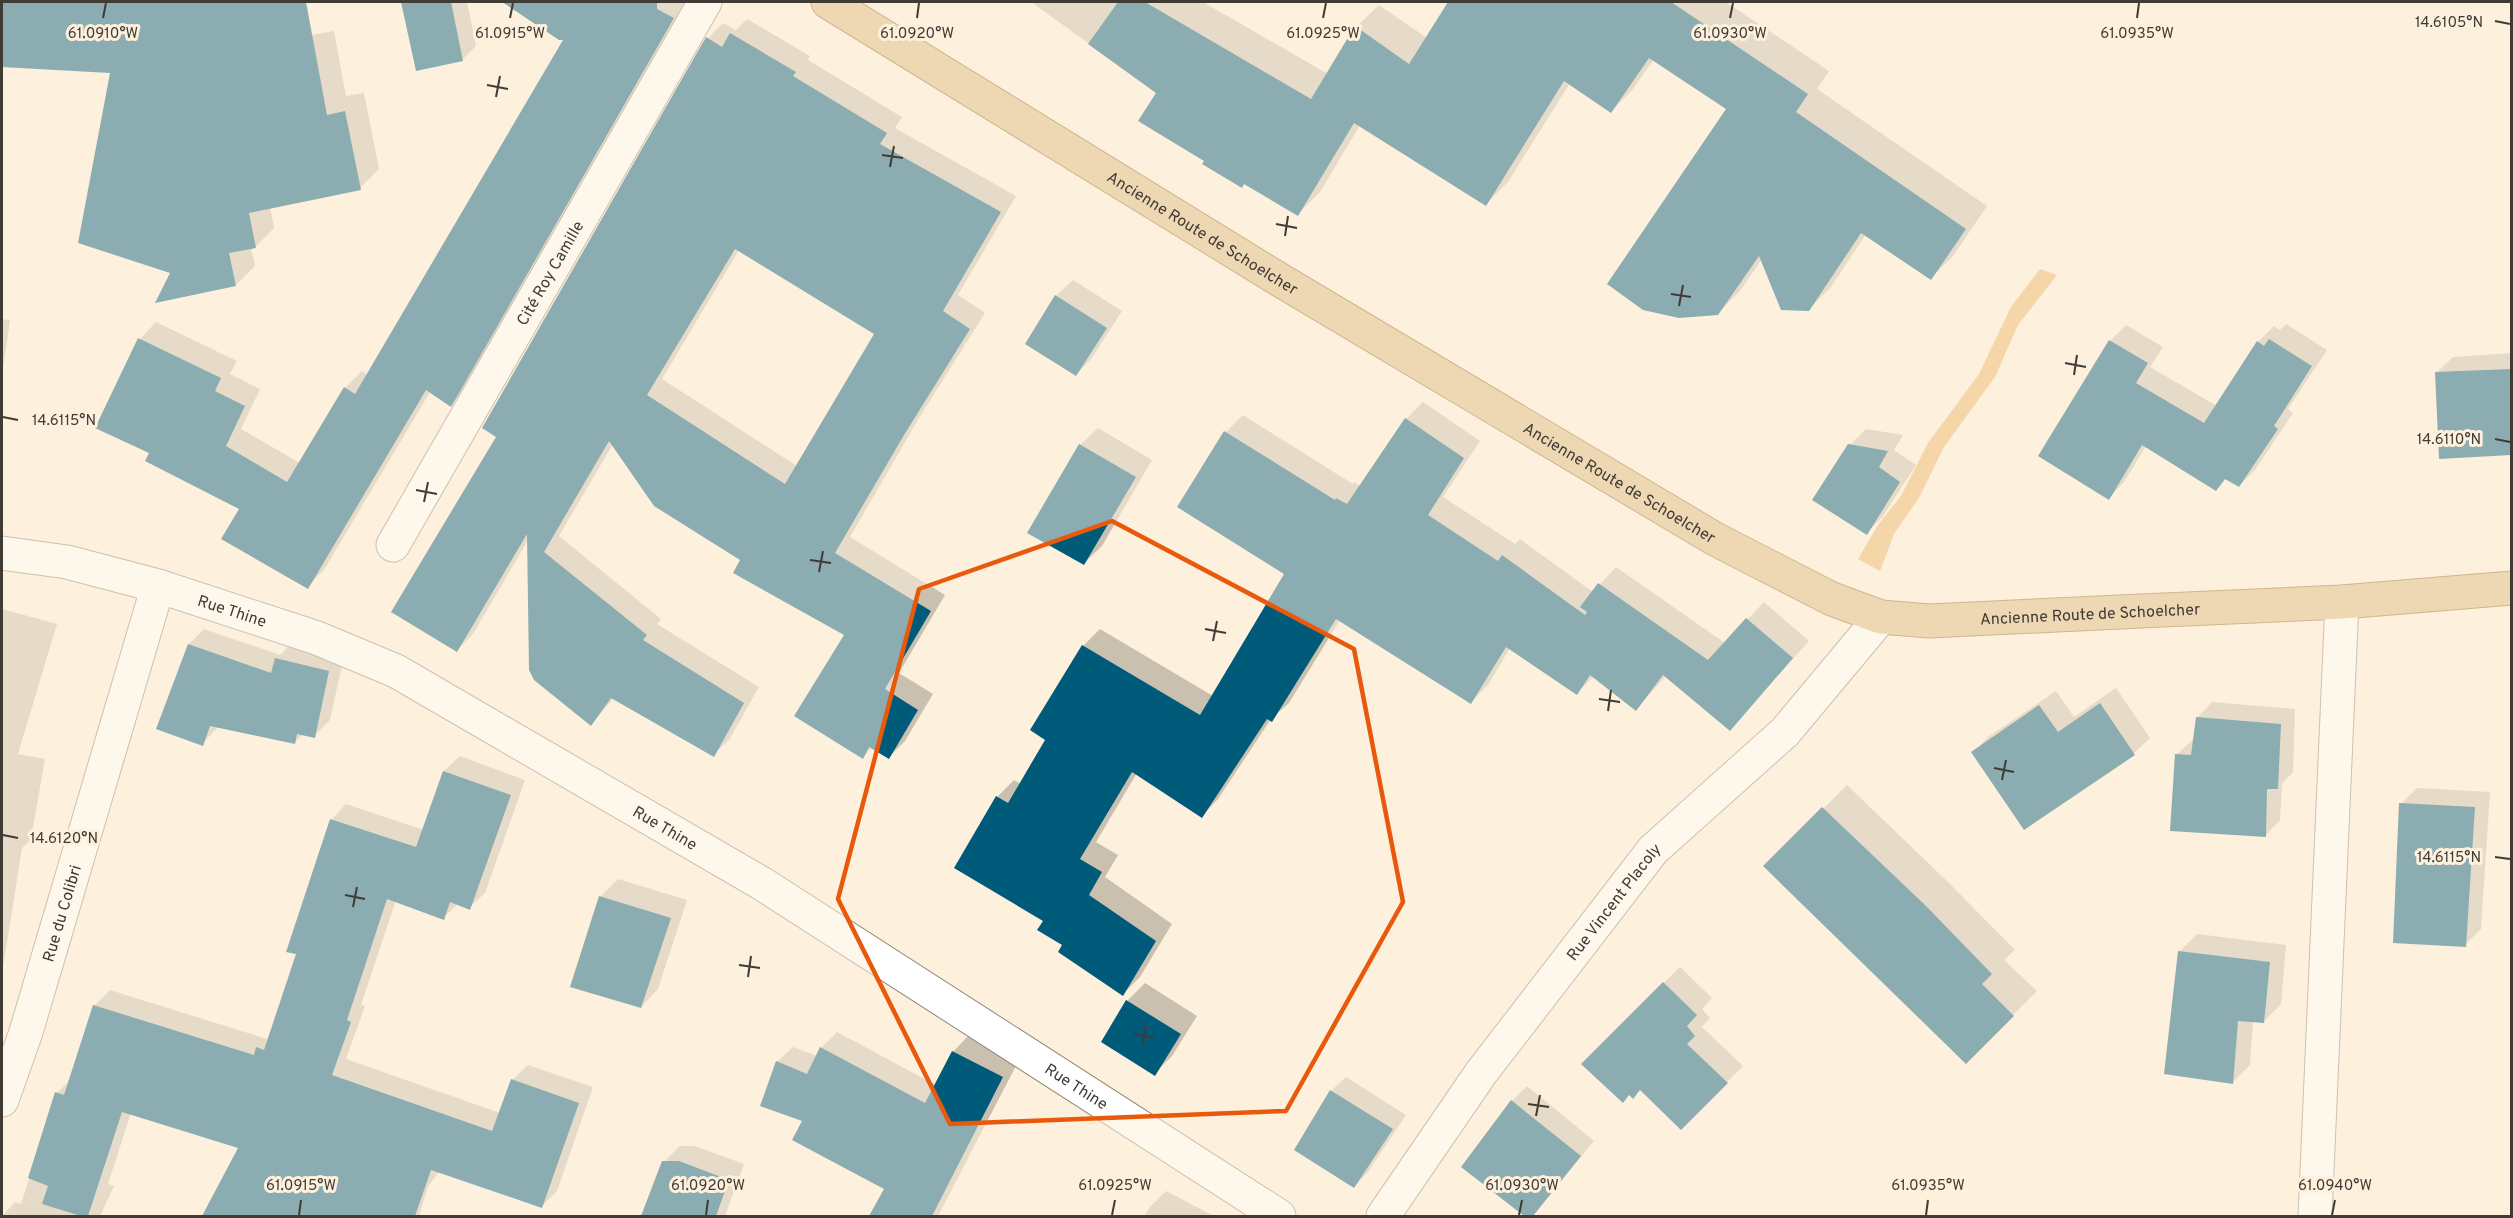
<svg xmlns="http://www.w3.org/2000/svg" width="2513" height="1218" font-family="Overpass,sans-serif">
<rect width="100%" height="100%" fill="#fdf0dd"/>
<!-- water -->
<path fill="#e9b56a" d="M 2040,269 L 2057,275 L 2018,325 L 1995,377 L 1944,447 L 1920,496 L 1894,534 L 1880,571 L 1858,559 L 1878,525 L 1901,496 L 1928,443 L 1979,374 L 2011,307 Z"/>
<!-- shadow -->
<g fill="#0003" fill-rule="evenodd">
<path d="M 2,2 L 227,2 L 237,48 L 334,31 L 346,96 L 364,93 L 379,169 L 360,188 L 270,207 L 274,228 L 255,247 L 251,248 L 255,266 L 236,285 L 172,272 L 111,71 L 2,66 Z"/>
<path d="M 422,2 L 467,2 L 476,46 L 463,59 L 422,6 Z"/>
<path d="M 548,2 L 689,2 L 467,388 L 451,405 L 430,392 L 324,570 L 307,587 L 241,509 L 151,452 L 140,339 L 156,322 L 237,361 L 230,374 L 260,389 L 241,429 L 300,463 L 345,388 L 362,371 L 367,375 L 566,37 L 536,23 Z"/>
<path d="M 1031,2 L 1203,2 L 1328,74 L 1356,27 L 1379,5 L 1427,38 L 1450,2 L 1726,2 L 1829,71 L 1817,89 L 1987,206 L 1953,256 L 1931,278 L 1866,234 L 1831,287 L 1809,309 L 1762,259 L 1740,291 L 1718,313 L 1728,109 L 1654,59 L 1633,89 L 1611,112 L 1570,83 L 1508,182 L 1486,204 L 1360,125 L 1320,192 L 1298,214 L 1207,160 L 1158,93 Z"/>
<path d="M 747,19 L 810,56 L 808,60 L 902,117 L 895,128 L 1016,196 L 958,295 L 985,313 L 919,418 L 850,537 L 945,595 L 899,673 L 933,694 L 905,741 L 889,757 L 872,747 L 863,757 L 846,635 L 742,559 L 613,444 L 559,536 L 661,619 L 657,624 L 759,687 L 729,740 L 713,755 L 614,698 L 591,724 L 528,540 L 473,634 L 457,650 L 498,436 L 708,38 L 723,23 L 736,30 ZM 739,250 L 876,334 L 797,466 L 662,379 Z"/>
<path d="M 1073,280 L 1122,311 L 1092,358 L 1076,375 L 1056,296 Z"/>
<path d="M 2,319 L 10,320 L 2,375 Z"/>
<path d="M 2286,324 L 2327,350 L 2288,409 L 2293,413 L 2255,470 L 2239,486 L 2226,478 L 2216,489 L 2146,446 L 2124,482 L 2109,498 L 2110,341 L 2126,325 L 2163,347 L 2150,367 L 2217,406 L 2258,342 L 2274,326 L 2280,330 Z"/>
<path d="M 2512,353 L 2512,454 L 2440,458 L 2436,373 L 2453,357 Z"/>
<path d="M 1423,402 L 1480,441 L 1443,497 L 1515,544 L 1520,539 L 1593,592 L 1616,567 L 1725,643 L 1764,602 L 1809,641 L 1730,729 L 1666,676 L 1636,709 L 1594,676 L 1577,693 L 1510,648 L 1488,685 L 1471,702 L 1340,620 L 1289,703 L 1271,719 L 1218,799 L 1202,816 L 1137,773 L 1096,842 L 1118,855 L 1105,877 L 1172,924 L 1140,977 L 1123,994 L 1064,945 L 1045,921 L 997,797 L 1014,780 L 1021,784 L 1047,739 L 1083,646 L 1100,629 L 1213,696 L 1286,574 L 1226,432 L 1243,415 L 1353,484 L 1354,482 L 1361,486 L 1406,419 Z"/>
<path d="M 1098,428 L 1152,460 L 1102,546 L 1084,563 L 1080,445 Z"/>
<path d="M 1866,429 L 1903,435 L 1894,450 L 1916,465 L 1883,516 L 1867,533 L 1850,445 Z"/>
<path d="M 2,609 L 57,624 L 18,754 L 45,759 L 31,839 L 22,848 L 2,974 Z"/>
<path d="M 204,629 L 280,655 L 292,643 L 344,656 L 330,720 L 314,736 L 303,734 L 294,743 L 218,727 L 202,744 L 189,644 Z"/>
<path d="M 2116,688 L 2150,738 L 2134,753 L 2025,828 L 1973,753 L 1988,737 L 2056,691 L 2074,717 Z"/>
<path d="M 2212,702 L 2295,709 L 2293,772 L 2282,784 L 2280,820 L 2265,836 L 2177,754 L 2194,739 L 2197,718 Z"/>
<path d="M 460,756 L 525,780 L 485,893 L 469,908 L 458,904 L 443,918 L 396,900 L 361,1005 L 365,1006 L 346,1059 L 500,1113 L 512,1080 L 528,1065 L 593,1087 L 557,1191 L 542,1206 L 440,1171 L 428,1186 L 419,1216 L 204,1216 L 240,1147 L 131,1113 L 108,1184 L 114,1186 L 100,1216 L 2,1216 L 15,1202 L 21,1204 L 57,1093 L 71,1079 L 95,1005 L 110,990 L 267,1039 L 270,1035 L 298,953 L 331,820 L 346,804 L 424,830 L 444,771 Z"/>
<path d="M 1847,785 L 1949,883 L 2015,950 L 2004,960 L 2037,991 L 1966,1062 L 1765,866 Z"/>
<path d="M 2417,788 L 2490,792 L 2481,929 L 2465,945 L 2401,804 Z"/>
<path d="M 618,879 L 687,900 L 658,989 L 641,1007 L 600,897 Z"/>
<path d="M 2197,934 L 2286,945 L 2281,1004 L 2263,1022 L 2253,1021 L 2250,1065 L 2232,1083 L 2179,952 Z"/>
<path d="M 1680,967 L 1712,998 L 1702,1009 L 1710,1018 L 1702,1027 L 1743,1066 L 1681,1128 L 1641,1089 L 1583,1063 Z"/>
<path d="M 1145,983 L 1197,1016 L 1172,1056 L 1154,1074 L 1103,1041 L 1127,1001 Z"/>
<path d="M 837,1032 L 936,1085 L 953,1052 L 968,1036 L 1018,1062 L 938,1216 L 871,1216 L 886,1189 L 804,1120 L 777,1062 L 793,1047 L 817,1056 L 821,1048 Z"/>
<path d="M 1346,1077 L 1406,1115 L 1368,1172 L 1354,1187 L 1296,1150 L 1331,1091 Z"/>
<path d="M 1527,1086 L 1594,1141 L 1532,1216 L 1527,1216 L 1463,1167 L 1512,1101 Z"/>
<path d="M 680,1146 L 695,1146 L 744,1164 L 725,1216 L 643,1216 L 664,1162 Z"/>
<path d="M 1166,1191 L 1214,1216 L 1145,1216 L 1150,1207 Z"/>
</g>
<!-- building -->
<g fill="#005a7a" fill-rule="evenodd">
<path d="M 2,2 L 306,2 L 327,115 L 345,111 L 361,190 L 249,213 L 256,248 L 229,253 L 236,286 L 155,303 L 170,273 L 78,243 L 110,73 L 2,67 Z"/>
<path d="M 401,2 L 451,2 L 463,61 L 416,71 Z"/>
<path d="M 502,2 L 657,2 L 657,9 L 674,18 L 451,407 L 426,390 L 308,589 L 221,539 L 239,509 L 145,461 L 149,453 L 95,428 L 138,338 L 221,378 L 215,391 L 245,406 L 226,446 L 287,482 L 344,387 L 355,394 L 563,40 L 559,40 Z"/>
<path d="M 1118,2 L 1145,2 L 1311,99 L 1355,26 L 1409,64 L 1448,2 L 1671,2 L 1808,94 L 1796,112 L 1966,229 L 1931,280 L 1861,233 L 1809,311 L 1781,310 L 1759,256 L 1718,315 L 1679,318 L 1643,310 L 1607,284 L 1726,109 L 1649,58 L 1611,113 L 1564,81 L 1486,206 L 1354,123 L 1298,216 L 1244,184 L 1242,188 L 1202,164 L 1204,161 L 1138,121 L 1156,93 L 1088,44 Z"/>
<path d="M 730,33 L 796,72 L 793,76 L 887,133 L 880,144 L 1001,212 L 943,311 L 970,329 L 904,435 L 835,553 L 931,611 L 885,689 L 918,710 L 889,759 L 869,747 L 863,759 L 794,716 L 844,635 L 733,573 L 740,560 L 654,506 L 609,441 L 544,552 L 647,635 L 643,640 L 744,703 L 714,757 L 611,698 L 591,726 L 534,680 L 529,670 L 527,534 L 457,652 L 391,612 L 496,437 L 482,428 L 706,37 L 722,47 ZM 735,249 L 874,334 L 785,484 L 647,395 Z"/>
<path d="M 1055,295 L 1107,328 L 1076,376 L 1025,344 Z"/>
<path d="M 2269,339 L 2312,366 L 2274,426 L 2278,429 L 2239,487 L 2225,479 L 2216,491 L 2142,445 L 2109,500 L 2038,456 L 2109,340 L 2148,363 L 2136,383 L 2204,423 L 2257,341 L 2264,346 Z"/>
<path d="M 2511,369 L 2511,455 L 2439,459 L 2435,372 Z"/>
<path d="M 1405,418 L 1464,458 L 1428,515 L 1498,561 L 1502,555 L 1585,615 L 1587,612 L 1580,607 L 1598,583 L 1708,660 L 1746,618 L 1793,658 L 1730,731 L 1663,675 L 1636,711 L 1590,675 L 1577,695 L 1506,647 L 1471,704 L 1336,619 L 1272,722 L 1267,719 L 1202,818 L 1132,772 L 1080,859 L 1102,872 L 1089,895 L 1156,941 L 1123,996 L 1058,952 L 1062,945 L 1037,930 L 1043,921 L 954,868 L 996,796 L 1008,803 L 1045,740 L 1030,730 L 1082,645 L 1200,715 L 1284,574 L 1177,507 L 1224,431 L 1335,500 L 1336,498 L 1347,504 Z"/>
<path d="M 1079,444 L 1136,477 L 1084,565 L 1027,533 Z"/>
<path d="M 1848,444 L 1888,451 L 1879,467 L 1900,482 L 1867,535 L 1812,500 Z"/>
<path d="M 188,644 L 271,673 L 275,658 L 329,671 L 315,738 L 297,734 L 295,744 L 210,726 L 203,746 L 156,729 Z"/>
<path d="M 2100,703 L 2135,755 L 2024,830 L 1971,752 L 2039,705 L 2058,732 Z"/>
<path d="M 2196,717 L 2281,724 L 2278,789 L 2267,789 L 2266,837 L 2170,831 L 2175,754 L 2191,755 Z"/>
<path d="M 443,771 L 511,795 L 470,910 L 450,902 L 444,920 L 387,899 L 347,1020 L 351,1022 L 332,1075 L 492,1131 L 511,1079 L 579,1103 L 542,1208 L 431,1170 L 415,1216 L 202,1216 L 238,1148 L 122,1112 L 88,1216 L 81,1216 L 42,1204 L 48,1186 L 28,1178 L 55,1092 L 64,1095 L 93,1005 L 254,1055 L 256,1047 L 264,1050 L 296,954 L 286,952 L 330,819 L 416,847 Z"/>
<path d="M 2399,803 L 2475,807 L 2466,947 L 2393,943 Z"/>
<path d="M 1822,807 L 1926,906 L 1992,974 L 1982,984 L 2014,1016 L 1966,1064 L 1763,866 Z"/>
<path d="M 599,896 L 671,918 L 641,1008 L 570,987 Z"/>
<path d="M 2178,951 L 2270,962 L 2264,1023 L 2238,1021 L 2233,1084 L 2164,1074 Z"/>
<path d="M 1663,982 L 1697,1015 L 1687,1026 L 1695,1036 L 1687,1044 L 1728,1083 L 1681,1130 L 1640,1090 L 1633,1099 L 1629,1095 L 1623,1103 L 1581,1064 Z"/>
<path d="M 1126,1000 L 1181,1034 L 1155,1076 L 1101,1042 Z"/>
<path d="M 820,1047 L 925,1103 L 952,1051 L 1003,1077 L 932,1216 L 869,1216 L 884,1189 L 792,1140 L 802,1121 L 760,1106 L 776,1061 L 807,1074 Z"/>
<path d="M 1330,1090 L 1393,1129 L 1354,1188 L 1294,1150 Z"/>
<path d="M 1511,1100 L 1581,1156 L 1533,1216 L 1524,1216 L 1461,1167 Z"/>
<path d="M 662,1161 L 679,1161 L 729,1180 L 716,1216 L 641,1216 Z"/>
</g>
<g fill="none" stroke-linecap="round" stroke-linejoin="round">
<defs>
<g id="minor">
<path id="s1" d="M 393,545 L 705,2"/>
<path id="s2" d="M 2,553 L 67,562 L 158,586 L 317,638 L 396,671 L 761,883 L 1279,1216"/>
<path id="s3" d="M 2,1100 L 26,1032 L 158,586"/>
<path id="s4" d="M 1383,1216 L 1481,1073 L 1653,850 L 1785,732 L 1881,617"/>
<path d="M 2315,1216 L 2342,602"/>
</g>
<g id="major">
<path id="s5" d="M 828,2 L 1280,280 L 1715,539 L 1832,599 L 1881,617 L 1929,621 L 2141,611 L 2342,602 L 2512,588"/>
</g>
</defs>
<!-- minor casing -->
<use href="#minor" stroke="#938777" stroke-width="35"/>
<!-- major casing -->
<use href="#major" stroke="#966f2f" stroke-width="35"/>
<!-- minor -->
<use href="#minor" stroke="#fff" stroke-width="33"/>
<!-- major -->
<use href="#major" stroke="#dcb980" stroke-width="33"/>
</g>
<!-- marked area -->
<path d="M0 0H2513V1218H0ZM 1112,521 L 1354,649 L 1403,902 L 1286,1111 L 950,1124 L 838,899 L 919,589 Z" fill="#fdf0dd" fill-opacity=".55" fill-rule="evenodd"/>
<path fill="none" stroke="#e8590c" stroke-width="4.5" stroke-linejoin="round" d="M 1112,521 L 1354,649 L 1403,902 L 1286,1111 L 950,1124 L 838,899 L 919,589 Z"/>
<!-- ticks -->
<path fill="none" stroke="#403b34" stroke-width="2" d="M 103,18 L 106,3M 510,18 L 513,3M 917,18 L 919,3M 1323,18 L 1326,3M 1730,18 L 1733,3M 2137,18 L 2139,3M 2495,21 L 2510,24M 487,85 L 508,89M 496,97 L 500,76M 882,155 L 903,158M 890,167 L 894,146M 1276,224 L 1297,228M 1285,236 L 1288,216M 1671,294 L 1691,297M 1679,306 L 1683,285M 2065,363 L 2086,367M 2074,375 L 2077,355M 3,417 L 18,420M 2495,439 L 2510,442M 416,490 L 437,494M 424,502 L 428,482M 810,560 L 831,563M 819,572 L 823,551M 1205,629 L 1226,633M 1213,641 L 1217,621M 1599,699 L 1620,702M 1608,711 L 1611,690M 1994,768 L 2014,772M 2002,780 L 2006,760M 3,835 L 18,838M 2495,857 L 2510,859M 345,895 L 365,899M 353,907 L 357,887M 739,965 L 760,968M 748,977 L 751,956M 1133,1034 L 1154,1038M 1142,1046 L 1146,1026M 1528,1104 L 1549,1107M 1536,1116 L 1540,1095M 299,1215 L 301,1200M 706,1215 L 708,1200M 1112,1215 L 1115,1200M 1519,1215 L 1522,1200M 1926,1215 L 1928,1200M 2332,1215 L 2335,1200"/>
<g text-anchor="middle" stroke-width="6" stroke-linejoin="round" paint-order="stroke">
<!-- street labels -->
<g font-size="16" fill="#403b34" stroke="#fdf0dd">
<text dy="6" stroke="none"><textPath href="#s5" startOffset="440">Ancienne Route de Schoelcher</textPath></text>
<text dy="6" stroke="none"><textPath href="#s1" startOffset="314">Cité Roy Camille</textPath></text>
<text dy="6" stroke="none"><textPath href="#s5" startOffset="926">Ancienne Route de Schoelcher</textPath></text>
<text dy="6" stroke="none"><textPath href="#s2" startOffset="238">Rue Thine</textPath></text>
<text dy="6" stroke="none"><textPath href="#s5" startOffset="1430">Ancienne Route de Schoelcher</textPath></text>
<text dy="6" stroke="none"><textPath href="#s2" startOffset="724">Rue Thine</textPath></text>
<text dy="6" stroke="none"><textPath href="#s4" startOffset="390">Rue Vincent Placoly</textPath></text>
<text dy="6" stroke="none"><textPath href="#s3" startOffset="196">Rue du Colibri</textPath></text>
<text dy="6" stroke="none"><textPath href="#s2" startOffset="1210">Rue Thine</textPath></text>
</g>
</g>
<g font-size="15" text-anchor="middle" fill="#403b34" stroke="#fdf0dd" stroke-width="6" stroke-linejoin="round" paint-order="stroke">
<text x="2449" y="27">14.6105°N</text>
<text x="103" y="38">61.0910°W</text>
<text x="510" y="38">61.0915°W</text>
<text x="917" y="38">61.0920°W</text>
<text x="1323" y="38">61.0925°W</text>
<text x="1730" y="38">61.0930°W</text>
<text x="2137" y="38">61.0935°W</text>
<text x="64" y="425">14.6115°N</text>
<text x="2449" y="444">14.6110°N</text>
<text x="64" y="843">14.6120°N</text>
<text x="2449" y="862">14.6115°N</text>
<text x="301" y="1190">61.0915°W</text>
<text x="708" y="1190">61.0920°W</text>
<text x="1115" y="1190">61.0925°W</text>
<text x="1522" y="1190">61.0930°W</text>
<text x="1928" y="1190">61.0935°W</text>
<text x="2335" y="1190">61.0940°W</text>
</g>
<!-- border -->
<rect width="2513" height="1218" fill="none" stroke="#403b34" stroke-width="6"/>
</svg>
